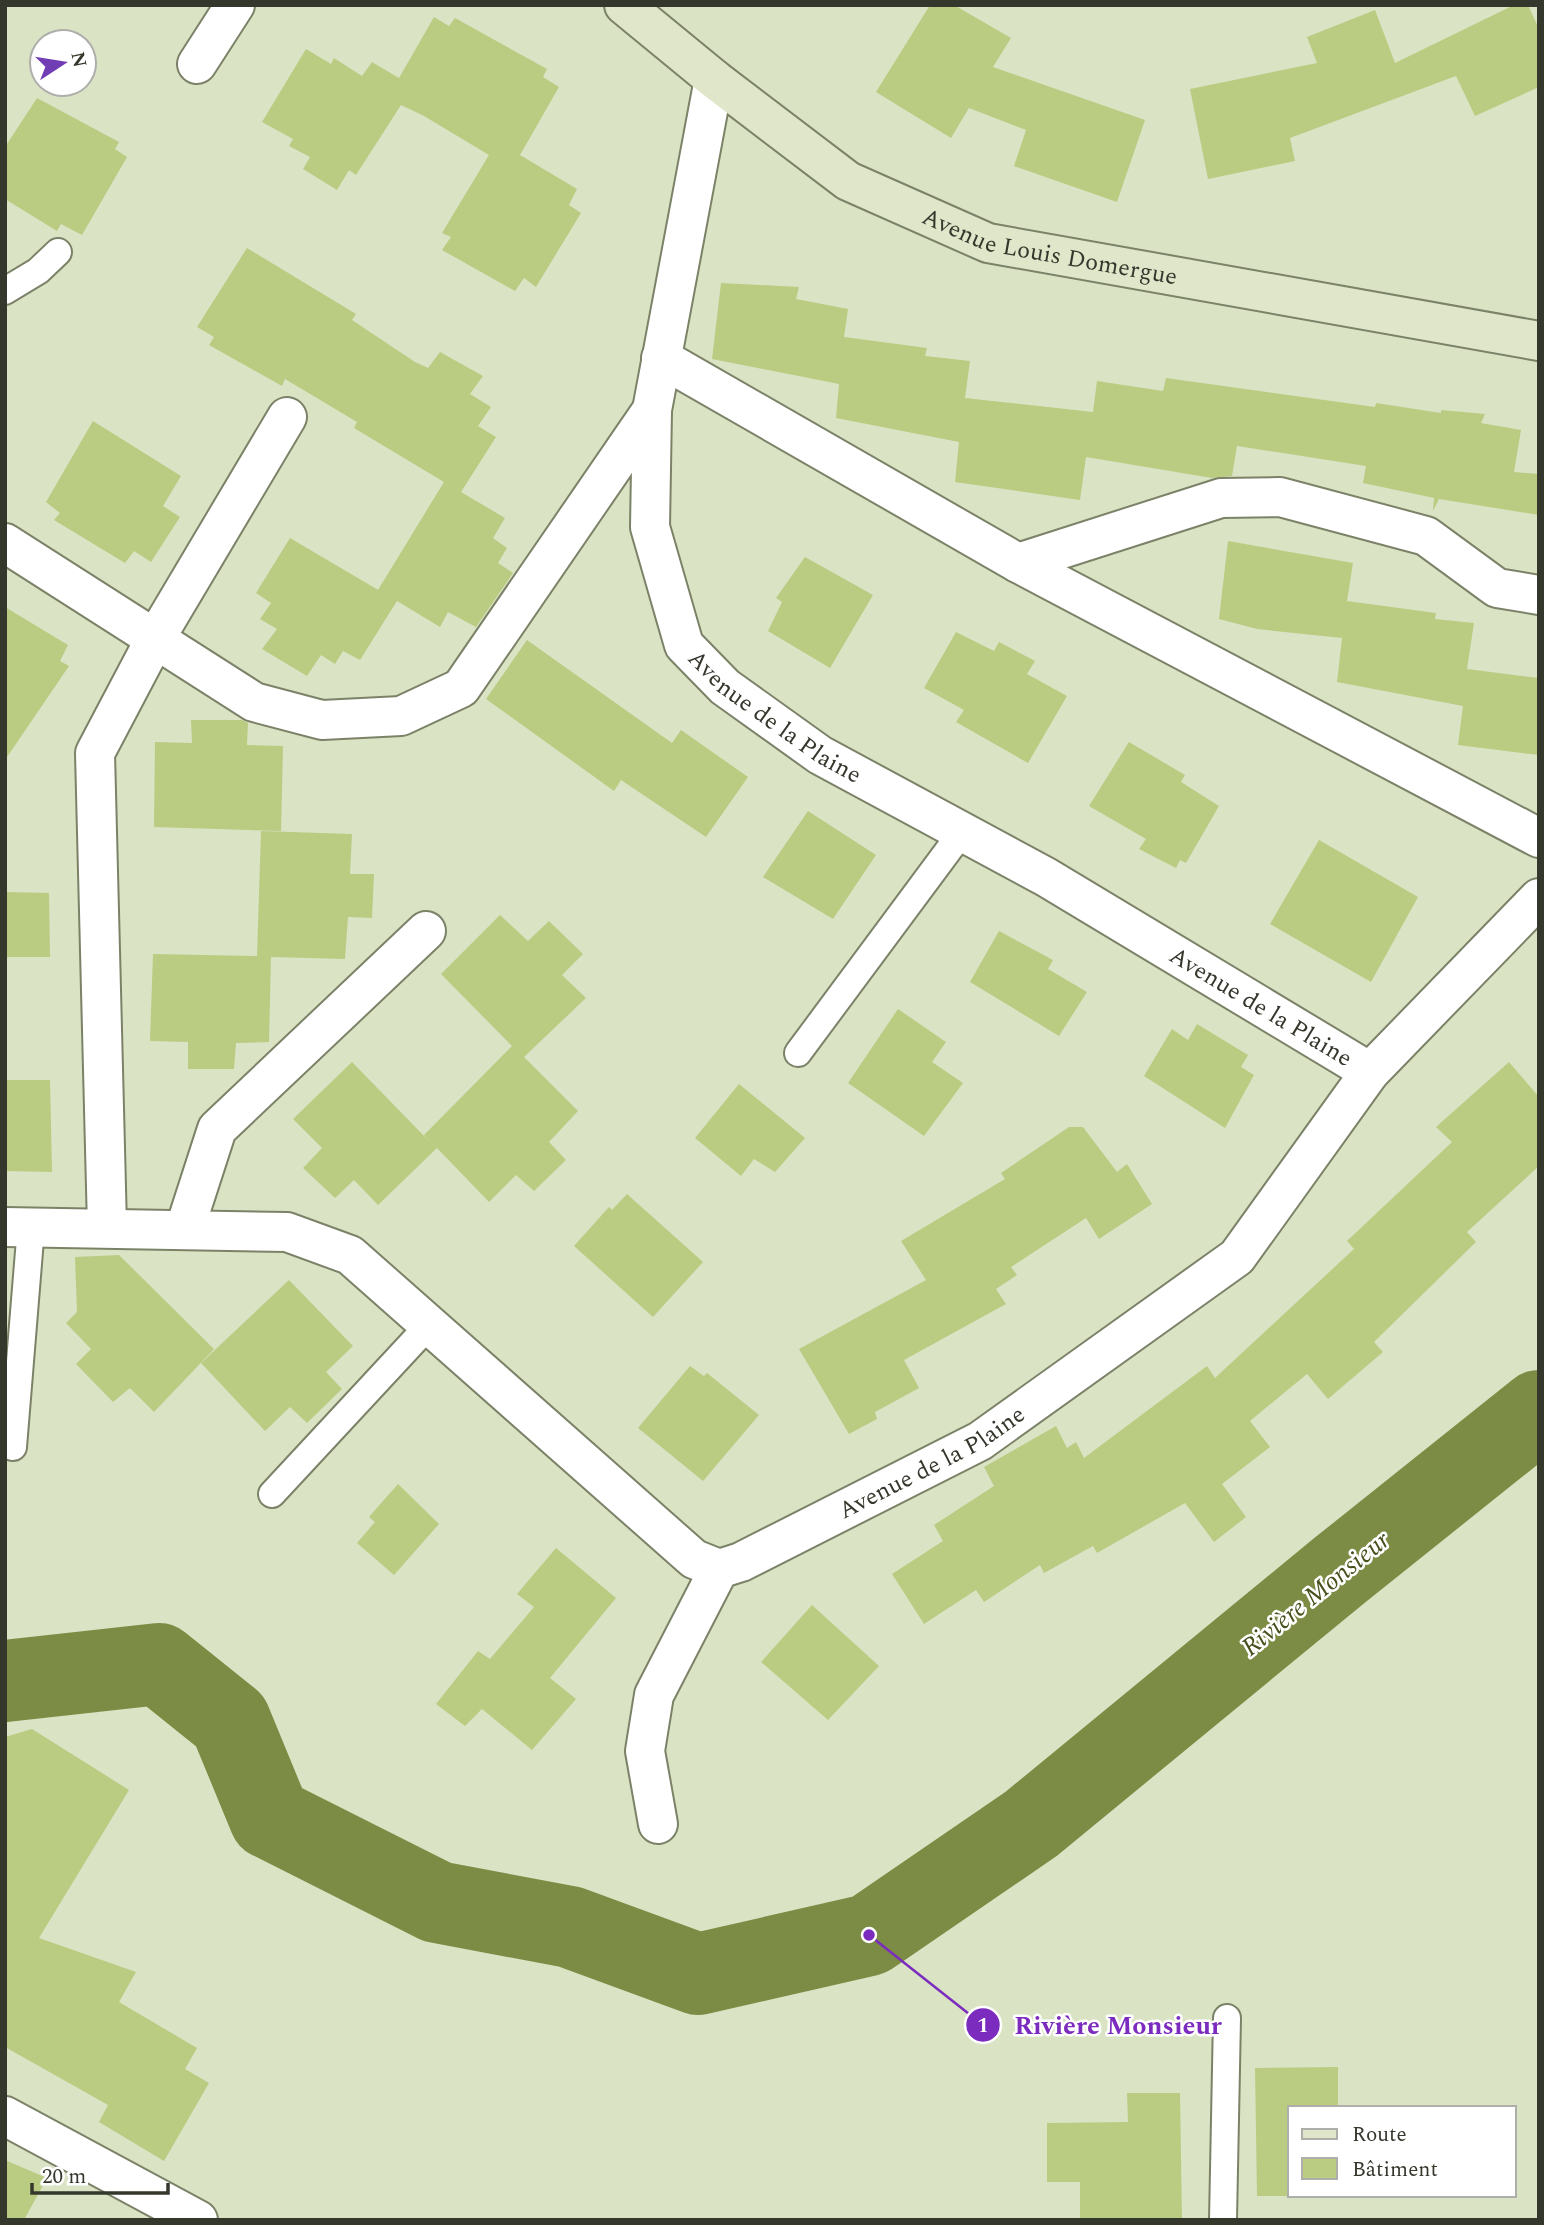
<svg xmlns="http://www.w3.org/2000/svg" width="1544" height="2225" font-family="Spectral,serif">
<rect width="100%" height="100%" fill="#dbe3c5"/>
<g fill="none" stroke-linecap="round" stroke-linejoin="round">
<!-- river -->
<path stroke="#7d8c44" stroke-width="82" d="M 5,1681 L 159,1664 L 230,1721 L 270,1818 L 437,1902 L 570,1927 L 698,1974 L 869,1935 L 1031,1824 L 1340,1570 L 1539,1411"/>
</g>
<!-- building -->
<g fill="#bacc82">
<path d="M 930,5 L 954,5 L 1011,38 L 993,67 L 1145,120 L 1117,202 L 1014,166 L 1026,130 L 969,108 L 951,138 L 876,92 Z"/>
<path d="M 1514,5 L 1528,5 L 1539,29 L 1539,87 L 1475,116 L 1456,76 L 1290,138 L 1295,161 L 1208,179 L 1190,89 L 1317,63 L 1307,37 L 1375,10 L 1395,63 Z"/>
<path d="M 434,17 L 449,26 L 455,18 L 547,69 L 543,77 L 559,87 L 520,155 L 577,189 L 569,205 L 581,213 L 536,287 L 524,278 L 515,291 L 442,250 L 451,237 L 442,233 L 489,155 L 424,116 L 401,105 L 356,175 L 349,170 L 337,190 L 303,169 L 310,157 L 289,146 L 293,139 L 262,122 L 306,49 L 331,64 L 334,58 L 362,76 L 372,62 L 399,78 Z"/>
<path d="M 37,98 L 119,142 L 115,149 L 127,157 L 82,235 L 61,224 L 57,231 L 5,199 L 5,147 Z"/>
<path d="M 247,248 L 356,314 L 352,320 L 415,362 L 428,368 L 440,352 L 483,376 L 470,394 L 491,407 L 478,426 L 496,437 L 461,492 L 505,518 L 493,538 L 507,548 L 498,563 L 513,573 L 476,627 L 448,612 L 440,627 L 397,601 L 360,660 L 343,651 L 335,664 L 321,655 L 307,676 L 262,649 L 277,629 L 260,619 L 271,603 L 256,593 L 290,538 L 385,594 L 378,590 L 444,482 L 354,428 L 357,422 L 285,379 L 282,386 L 209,345 L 214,337 L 197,327 Z"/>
<path d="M 721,283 L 799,287 L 796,299 L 848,309 L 844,337 L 927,348 L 925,356 L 970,361 L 965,398 L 1093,412 L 1097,381 L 1163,391 L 1166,378 L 1375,407 L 1376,403 L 1441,413 L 1441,410 L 1485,414 L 1481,423 L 1521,430 L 1514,472 L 1539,474 L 1539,515 L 1439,499 L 1433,511 L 1434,498 L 1363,483 L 1366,466 L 1237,446 L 1232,476 L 1212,478 L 1086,457 L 1080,500 L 955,482 L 959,442 L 836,418 L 839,384 L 712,359 Z"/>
<path d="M 93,421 L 181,476 L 163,506 L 180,517 L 151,562 L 134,551 L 125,563 L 54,520 L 60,513 L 46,502 Z"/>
<path d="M 1228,541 L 1353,563 L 1347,601 L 1436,613 L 1435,619 L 1474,623 L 1467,669 L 1539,678 L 1539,755 L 1458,745 L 1463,706 L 1337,682 L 1342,638 L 1257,629 L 1219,619 Z"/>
<path d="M 805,557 L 873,595 L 830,668 L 768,631 L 782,602 L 776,598 Z"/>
<path d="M 5,607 L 68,645 L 60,661 L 69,666 L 5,760 Z"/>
<path d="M 956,632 L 994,651 L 999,642 L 1035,661 L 1027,674 L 1067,696 L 1028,763 L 956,722 L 964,710 L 924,688 Z"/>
<path d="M 527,640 L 672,743 L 681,730 L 748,777 L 706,837 L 621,780 L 614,791 L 486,699 Z"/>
<path d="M 191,720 L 242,720 L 248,723 L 247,745 L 283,746 L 281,831 L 154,827 L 155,742 L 192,743 Z"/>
<path d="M 1129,742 L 1185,775 L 1181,782 L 1219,806 L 1186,863 L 1180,860 L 1176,868 L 1139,849 L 1146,839 L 1089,806 Z"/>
<path d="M 808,811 L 876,855 L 833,919 L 763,877 Z"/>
<path d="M 261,831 L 352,834 L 350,874 L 374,874 L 372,918 L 348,917 L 345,959 L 271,957 L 269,1042 L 236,1043 L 234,1069 L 188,1069 L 188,1042 L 150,1041 L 153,954 L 257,956 Z"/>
<path d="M 1319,840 L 1418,897 L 1371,982 L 1270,924 Z"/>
<path d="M 5,892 L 49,893 L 50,957 L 5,957 Z"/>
<path d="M 500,915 L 528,941 L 549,921 L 583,954 L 562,975 L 586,998 L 524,1057 L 578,1111 L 549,1142 L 566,1160 L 534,1191 L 516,1175 L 489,1202 L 437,1148 L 378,1205 L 354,1180 L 335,1198 L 303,1168 L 322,1148 L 293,1119 L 352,1062 L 428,1140 L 424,1135 L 512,1046 L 441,974 Z"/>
<path d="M 999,931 L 1053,960 L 1048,969 L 1087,992 L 1059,1036 L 970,982 Z"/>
<path d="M 898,1009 L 946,1042 L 932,1062 L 963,1083 L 924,1136 L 848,1083 Z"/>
<path d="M 1197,1024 L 1248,1055 L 1241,1067 L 1254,1075 L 1225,1128 L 1144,1076 L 1172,1029 L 1188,1040 Z"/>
<path d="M 1509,1062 L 1539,1097 L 1539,1166 L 1467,1232 L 1476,1242 L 1374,1342 L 1383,1352 L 1328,1399 L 1307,1374 L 1250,1421 L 1270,1447 L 1222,1484 L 1246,1517 L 1214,1542 L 1185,1503 L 1097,1553 L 1093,1546 L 1044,1573 L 1040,1565 L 984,1602 L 976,1590 L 924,1624 L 892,1574 L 943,1541 L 934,1525 L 994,1486 L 984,1467 L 1056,1426 L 1067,1448 L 1076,1442 L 1084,1458 L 1207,1366 L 1215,1378 L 1354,1249 L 1347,1241 L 1452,1142 L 1436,1127 Z"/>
<path d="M 5,1080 L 50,1080 L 52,1172 L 5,1171 Z"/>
<path d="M 739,1084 L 805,1138 L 775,1172 L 754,1159 L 741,1176 L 695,1138 Z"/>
<path d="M 1069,1127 L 1083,1127 L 1117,1172 L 1127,1164 L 1152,1204 L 1099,1239 L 1086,1218 L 1011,1267 L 1017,1275 L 996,1289 L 1006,1304 L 904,1360 L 919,1388 L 875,1412 L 877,1419 L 849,1434 L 799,1349 L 926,1280 L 901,1241 L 1005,1179 L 1001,1173 Z"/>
<path d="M 627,1194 L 703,1262 L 653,1317 L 574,1246 L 609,1207 L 612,1210 Z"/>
<path d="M 119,1255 L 214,1349 L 154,1412 L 130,1388 L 113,1402 L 76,1364 L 91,1349 L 66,1323 L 77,1312 L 75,1257 Z"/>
<path d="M 289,1280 L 353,1346 L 326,1372 L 342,1389 L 307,1423 L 290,1407 L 265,1431 L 201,1363 Z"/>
<path d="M 690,1366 L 704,1376 L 707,1373 L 759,1415 L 703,1481 L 638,1428 Z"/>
<path d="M 398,1484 L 439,1524 L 394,1575 L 357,1543 L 375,1522 L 369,1517 Z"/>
<path d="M 556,1548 L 616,1598 L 550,1678 L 576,1699 L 532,1750 L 482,1709 L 465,1726 L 436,1704 L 478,1651 L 490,1659 L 534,1607 L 517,1594 Z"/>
<path d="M 812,1605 L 879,1666 L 828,1720 L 761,1662 Z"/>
<path d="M 32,1729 L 129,1790 L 39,1938 L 136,1972 L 119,2002 L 197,2048 L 185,2069 L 209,2083 L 164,2161 L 99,2122 L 108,2105 L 5,2047 L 5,1737 Z"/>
<path d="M 1338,2067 L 1338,2108 L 1290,2108 L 1290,2196 L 1257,2196 L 1255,2068 Z"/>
<path d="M 1127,2093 L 1180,2093 L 1182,2220 L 1080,2220 L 1080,2182 L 1047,2182 L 1047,2123 L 1128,2122 Z"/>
<path d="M 5,2160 L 47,2178 L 24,2220 L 5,2220 Z"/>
</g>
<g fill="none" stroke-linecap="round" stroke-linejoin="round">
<defs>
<g id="service">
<path d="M 5,291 L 38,271 L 58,252"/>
<path d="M 798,1053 L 962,832"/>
<path d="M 13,1447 L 31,1227"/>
<path d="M 272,1494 L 429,1325"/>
<path d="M 1223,2220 L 1227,2018"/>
</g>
<g id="minor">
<path d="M 197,64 L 235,5"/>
<path id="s1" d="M 714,79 L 652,410 L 650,527 L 684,645 L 725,687 L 820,755 L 1046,877 L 1370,1072"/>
<path d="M 661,358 L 1018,563 L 1539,838"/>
<path d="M 5,543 L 254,702 L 322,720 L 401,716 L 461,688 L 652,410"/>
<path d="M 1018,563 L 1221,498 L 1280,497 L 1426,536 L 1497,588 L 1539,595"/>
<path d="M 5,1227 L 287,1232 L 350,1255 L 694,1559 L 719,1569"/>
<path d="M 107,1227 L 95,753 L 155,639 L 287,417"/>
<path d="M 185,1228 L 217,1129 L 426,931"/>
<path id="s2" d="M 658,1824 L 645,1751 L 654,1695 L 719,1569 L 741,1562 L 980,1441 L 1237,1257 L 1370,1072 L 1539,898"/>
<path d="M 5,2116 L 198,2220"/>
</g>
<g id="secondary">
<path id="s3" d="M 624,5 L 714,79 L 848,181 L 988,243 L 1539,341"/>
</g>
</defs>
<!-- service casing -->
<use href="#service" stroke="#7b8267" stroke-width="30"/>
<!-- minor casing -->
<use href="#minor" stroke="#7b8267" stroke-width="42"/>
<!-- secondary casing -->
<use href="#secondary" stroke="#7b8267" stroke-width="42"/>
<!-- service -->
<use href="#service" stroke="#fff" stroke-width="26"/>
<!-- minor -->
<use href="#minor" stroke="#fff" stroke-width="38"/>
<!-- secondary -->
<use href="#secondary" stroke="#e0e6c9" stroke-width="38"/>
</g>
<g text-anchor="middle" stroke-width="5" stroke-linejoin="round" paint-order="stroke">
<!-- street labels -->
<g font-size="24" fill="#34372c" stroke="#fff">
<text dy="8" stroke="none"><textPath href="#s3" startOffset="499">Avenue Louis Domergue</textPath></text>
<text dy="8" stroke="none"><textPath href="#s1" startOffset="693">Avenue de la Plaine</textPath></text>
<text dy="8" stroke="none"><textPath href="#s1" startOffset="1260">Avenue de la Plaine</textPath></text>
<text dy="8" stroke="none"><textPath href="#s2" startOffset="511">Avenue de la Plaine</textPath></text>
</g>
<!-- water labels -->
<g font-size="26" font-style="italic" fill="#46511b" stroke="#fff">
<text transform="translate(1315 1593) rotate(-39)" y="9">Rivière Monsieur</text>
</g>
</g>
<!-- callouts -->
<path fill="none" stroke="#7b2cbf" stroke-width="2.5" d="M869 1935L983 2025"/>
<g fill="#7b2cbf" stroke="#fff" stroke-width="2.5">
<circle cx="869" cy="1935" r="7"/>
<circle cx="983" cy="2025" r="18"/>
</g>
<g font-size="21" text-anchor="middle" font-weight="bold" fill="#fff">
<text x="983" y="2032">1</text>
</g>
<g font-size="26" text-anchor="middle" font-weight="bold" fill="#7b2cbf" stroke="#fff" stroke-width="5" stroke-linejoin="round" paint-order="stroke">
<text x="1118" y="2034">Rivière Monsieur</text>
</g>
<!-- border -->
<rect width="1544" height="2225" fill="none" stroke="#34372c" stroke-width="14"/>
<!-- legend -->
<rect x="1288" y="2106" width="228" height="91" fill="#ffffff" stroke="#aeafab" stroke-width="2"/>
<rect x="1302" y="2129" width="35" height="10" fill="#e0e6c9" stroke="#aeafab" stroke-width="2"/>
<text x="1352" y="2141" font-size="21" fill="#34372c">Route</text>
<rect x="1302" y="2158" width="35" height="21" fill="#bacc82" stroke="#aeafab" stroke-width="2"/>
<text x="1352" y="2176" font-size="21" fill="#34372c">Bâtiment</text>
<!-- north arrow -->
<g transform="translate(63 63) rotate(78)"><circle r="33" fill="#ffffff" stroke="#aeafab" stroke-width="2"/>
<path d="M0-5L12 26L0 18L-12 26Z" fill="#713db4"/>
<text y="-10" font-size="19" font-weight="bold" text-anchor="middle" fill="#34372c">N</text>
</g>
<!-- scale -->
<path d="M32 2183v10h136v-10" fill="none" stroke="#34372c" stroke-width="3.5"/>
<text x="42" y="2183" font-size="21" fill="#34372c" stroke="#ffffff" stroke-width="5" paint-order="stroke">20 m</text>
</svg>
